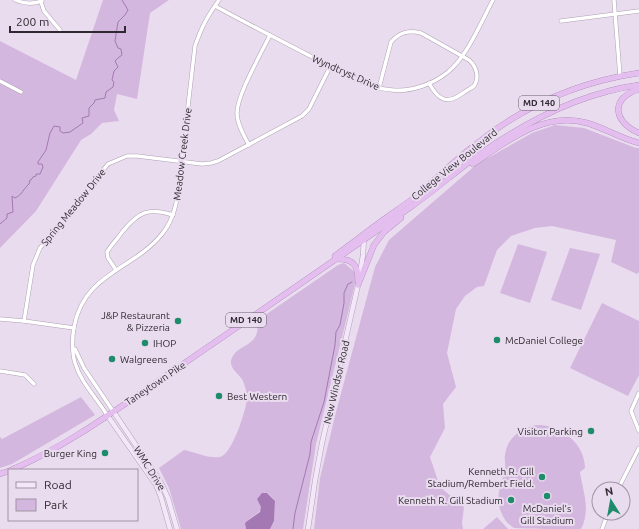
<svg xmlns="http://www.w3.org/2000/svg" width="639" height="529" font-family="Ubuntu,sans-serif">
<rect width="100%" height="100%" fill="#eadcef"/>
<!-- green -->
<g fill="#d4b7de">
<path d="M 103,0 L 169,0 L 150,13 L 137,99 L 117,94 L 114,110 L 119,121 L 102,123 L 91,134 L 81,140 L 36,211 L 0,248 L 0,41 L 76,80 Z"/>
<path d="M 555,125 L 584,128 L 636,148 L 639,148 L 639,272 L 637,274 L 611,262 L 616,240 L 552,226 L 535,228 L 511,236 L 497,250 L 484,286 L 477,287 L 465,296 L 456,309 L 447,353 L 456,387 L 443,404 L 445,428 L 430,457 L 440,487 L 464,507 L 462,523 L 463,529 L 314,529 L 320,478 L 336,412 L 375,267 L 389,240 L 477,164 L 532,133 Z"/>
<path d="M 518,244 L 547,252 L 530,303 L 500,293 Z"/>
<path d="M 570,248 L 600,254 L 581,310 L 551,300 Z"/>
<path d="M 344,263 L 355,272 L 356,280 L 316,444 L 303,529 L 270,529 L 274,521 L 275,501 C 268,492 265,489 257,499 C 267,510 258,512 251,518 C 248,520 247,523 245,526 L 246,529 L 181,529 L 169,488 L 159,468 L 184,450 C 195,452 209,459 220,457 C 232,455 247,408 247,397 C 247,392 244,383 242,379 C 238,374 230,368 231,361 C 234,346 254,347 257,332 C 258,329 257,324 258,320 L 338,265 Z"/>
<path d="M 602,303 L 639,321 L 639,375 L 628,396 L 570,368 Z"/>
<path d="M 81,397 L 95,415 L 12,464 L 0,468 L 0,437 L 2,439 Z"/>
<path d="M 536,425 C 560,424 585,443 585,468 L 580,472 C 583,492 591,510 581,529 C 571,529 520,529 514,528 C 508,524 505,521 502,514 C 494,499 501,486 505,470 C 506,465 504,460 505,455 C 507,438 520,429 536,425 Z"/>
<path d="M 497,517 L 508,529 L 483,529 Z"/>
</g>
<!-- water -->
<path fill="#a478b3" d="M 262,493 L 267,493 L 275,501 L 274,521 L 270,529 L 246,529 L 245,524 L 246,522 L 260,512 L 261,507 L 257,499 Z"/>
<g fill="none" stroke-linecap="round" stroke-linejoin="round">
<!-- stream -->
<g stroke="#a478b3" stroke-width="1">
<path d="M 0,224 L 7,218 L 7,214 L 13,212 L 12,196 L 15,198 C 22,195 24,188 29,184 L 30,180 L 31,180 L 33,177 L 36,176 L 36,174 L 40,174 L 43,167 L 42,164 L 38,164 L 38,162 L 46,150 L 50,133 L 54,126 L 60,127 L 60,131 L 63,133 L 70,132 L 83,123 L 82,118 L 89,116 L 89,108 L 94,103 L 95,100 L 105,98 L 106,92 L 113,87 L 114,82 L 112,80 L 114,71 L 118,67 L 115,61 L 118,58 L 122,55 L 121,49 L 118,48 L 115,41 L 118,22 L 125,15 L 128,10 L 122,0"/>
<path d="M 293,529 L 295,513 L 310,454 L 311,442 L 324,402 L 335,345 L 336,332 L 340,325 L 344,303 L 344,293 L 348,284 L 352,282"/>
</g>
<defs>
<g id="minor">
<path d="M 15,0 C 24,4 33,4 42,1"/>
<path d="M 614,0 L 620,76"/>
<path d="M 41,2 L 44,11 L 60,30"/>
<path d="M 215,6 C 248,24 281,41 314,58 C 338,71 365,88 392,90 C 412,92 433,84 448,72 C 468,55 481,22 493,0"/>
<path d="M 561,21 L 639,11"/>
<path d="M 0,81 L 21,92"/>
<path d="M 379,88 L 391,42 C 400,32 408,30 421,33 L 469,60 C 476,66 480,77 474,86 C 471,88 466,91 463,93 C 447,105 438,100 429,83"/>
<path d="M 249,145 C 244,136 237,124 237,113 C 237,95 261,54 270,35"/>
<path d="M 116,270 L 108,258 L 107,252 C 112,244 118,238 123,231 C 139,212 148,207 173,215"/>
<path d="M 0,319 L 24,321 L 74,328"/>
<path d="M 24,321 L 33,265 L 40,248 L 108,164 L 127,156 L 137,156 L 202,164 L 211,163 L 218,161 L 302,116 L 309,109 L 330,67"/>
<path d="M 75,349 L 84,368 L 113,411"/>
<path d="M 0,371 L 25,375 L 34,384"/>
<path d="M 639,393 L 631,411 L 639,431"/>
<path d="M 107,415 C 97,398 81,383 75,363 C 72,353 72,338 74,327 C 84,273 133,270 162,234 C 172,222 176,208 178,192 L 195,46 C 202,26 207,17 219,0"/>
<path d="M 618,489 L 639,448"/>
<path d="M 602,529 L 608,513"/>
</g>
<g id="secondary">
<path d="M 113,411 L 160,481 L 168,498 L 177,529"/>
<path d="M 107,415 L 156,485 L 161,497 L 170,529"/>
<path d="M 308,529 L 315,481 L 322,443 L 358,285 L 363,255 L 364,238"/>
</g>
<g id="trunk">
<path d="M 639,89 C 610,98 613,122 639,133"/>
<path d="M 473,164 C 507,141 544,111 587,123 C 605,128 621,139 639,143"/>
<path d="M 335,256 C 351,244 367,232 383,220 C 394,212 405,205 415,197 C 435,180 454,161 475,145 C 522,107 578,82 639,73"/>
<path d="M 338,259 C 354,259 358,266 358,281"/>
<path d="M 358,285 L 374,245 L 384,232 L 401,218"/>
<path d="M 11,470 C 70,445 122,405 176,369 C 255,315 334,261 412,206 C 435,190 456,171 480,154 C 527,121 581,93 639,85"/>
<path d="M 0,474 L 9,471"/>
</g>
</defs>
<!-- minor casing -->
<use href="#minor" stroke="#aea1b3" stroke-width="4.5"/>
<!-- secondary casing -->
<use href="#secondary" stroke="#aea1b3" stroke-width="5.5"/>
<!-- trunk casing -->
<use href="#trunk" stroke="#9f80aa" stroke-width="6"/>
<!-- minor -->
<use href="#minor" stroke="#fff" stroke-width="3.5"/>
<!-- secondary -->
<use href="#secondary" stroke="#f4e7f9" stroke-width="4.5"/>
<!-- trunk -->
<use href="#trunk" stroke="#e3beef" stroke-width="5.5"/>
</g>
<!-- markers -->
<g fill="#1e8c6b" stroke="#eadcef" stroke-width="1.5">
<circle cx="178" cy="321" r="4"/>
<circle cx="497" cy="340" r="4"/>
<circle cx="145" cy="343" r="4"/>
<circle cx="112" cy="359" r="4"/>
<circle cx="219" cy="396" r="4"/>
<circle cx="591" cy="431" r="4"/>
<circle cx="105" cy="453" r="4"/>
<circle cx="542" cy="477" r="4"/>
<circle cx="547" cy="496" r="4"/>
<circle cx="511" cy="500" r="4"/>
</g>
<g text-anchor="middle" stroke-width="4" stroke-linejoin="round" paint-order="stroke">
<!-- shield labels -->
<g fill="#eadcef" stroke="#675f6a" stroke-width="1">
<rect x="519" y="96" width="40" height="14" rx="3"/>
<rect x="226" y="313" width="40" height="14" rx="3"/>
</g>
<g font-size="9" font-weight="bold" fill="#2f2a31">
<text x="539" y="106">MD 140</text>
<text x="246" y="323">MD 140</text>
</g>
<!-- street labels -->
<g font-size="10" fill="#2f2a31" stroke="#eadcef">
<text transform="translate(346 72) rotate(24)" y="4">Wyndtryst Drive</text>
<text transform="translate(182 154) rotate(-83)" y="4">Meadow Creek Drive</text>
<text transform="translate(454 164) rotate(-39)" y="4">College View Boulevard</text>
<text transform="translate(73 207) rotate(-51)" y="4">Spring Meadow Drive</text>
<text transform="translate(336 382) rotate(-77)" y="4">New Windsor Road</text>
<text transform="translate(155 383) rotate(-34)" y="4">Taneytown Pike</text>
<text transform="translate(150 468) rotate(58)" y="4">WMC Drive</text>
</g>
<!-- poi labels -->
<g font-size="10" fill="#2f2a31" stroke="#eadcef" text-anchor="end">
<text x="170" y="319">J&amp;P Restaurant<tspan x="170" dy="12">&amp; Pizzeria</tspan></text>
<text x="505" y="344" text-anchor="start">McDaniel College</text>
<text x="153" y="347" text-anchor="start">IHOP</text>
<text x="120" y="363" text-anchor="start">Walgreens</text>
<text x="227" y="400" text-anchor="start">Best Western</text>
<text x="583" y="435">Visitor Parking</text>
<text x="97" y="457">Burger King</text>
<text x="534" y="475">Kenneth R. Gill<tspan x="534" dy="12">Stadium/Rembert Field.</tspan></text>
<text x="503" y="504">Kenneth R. Gill Stadium</text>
<text x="547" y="512" text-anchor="middle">McDaniel's<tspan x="547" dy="12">Gill Stadium</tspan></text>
</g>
</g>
<!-- legend -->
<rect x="8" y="469" width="130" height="52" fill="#eadcef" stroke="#9f95a3"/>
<rect x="16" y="482" width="20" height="6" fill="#f4e7f9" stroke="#9f95a3"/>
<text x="44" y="489" font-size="12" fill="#2f2a31">Road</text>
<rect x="16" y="499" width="20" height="12" fill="#d4b7de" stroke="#9f95a3"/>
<text x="44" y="509" font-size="12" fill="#2f2a31">Park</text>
<!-- north arrow -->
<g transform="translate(611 501) rotate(349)"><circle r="19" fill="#eadcef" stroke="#9f95a3"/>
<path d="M0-3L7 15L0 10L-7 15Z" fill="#1e8c6b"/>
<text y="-6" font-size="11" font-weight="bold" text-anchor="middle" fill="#2f2a31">N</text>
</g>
<!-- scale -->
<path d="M10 26v6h115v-6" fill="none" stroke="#2f2a31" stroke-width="2"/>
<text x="16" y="26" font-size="12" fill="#2f2a31" stroke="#eadcef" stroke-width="3" paint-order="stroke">200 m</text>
</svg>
